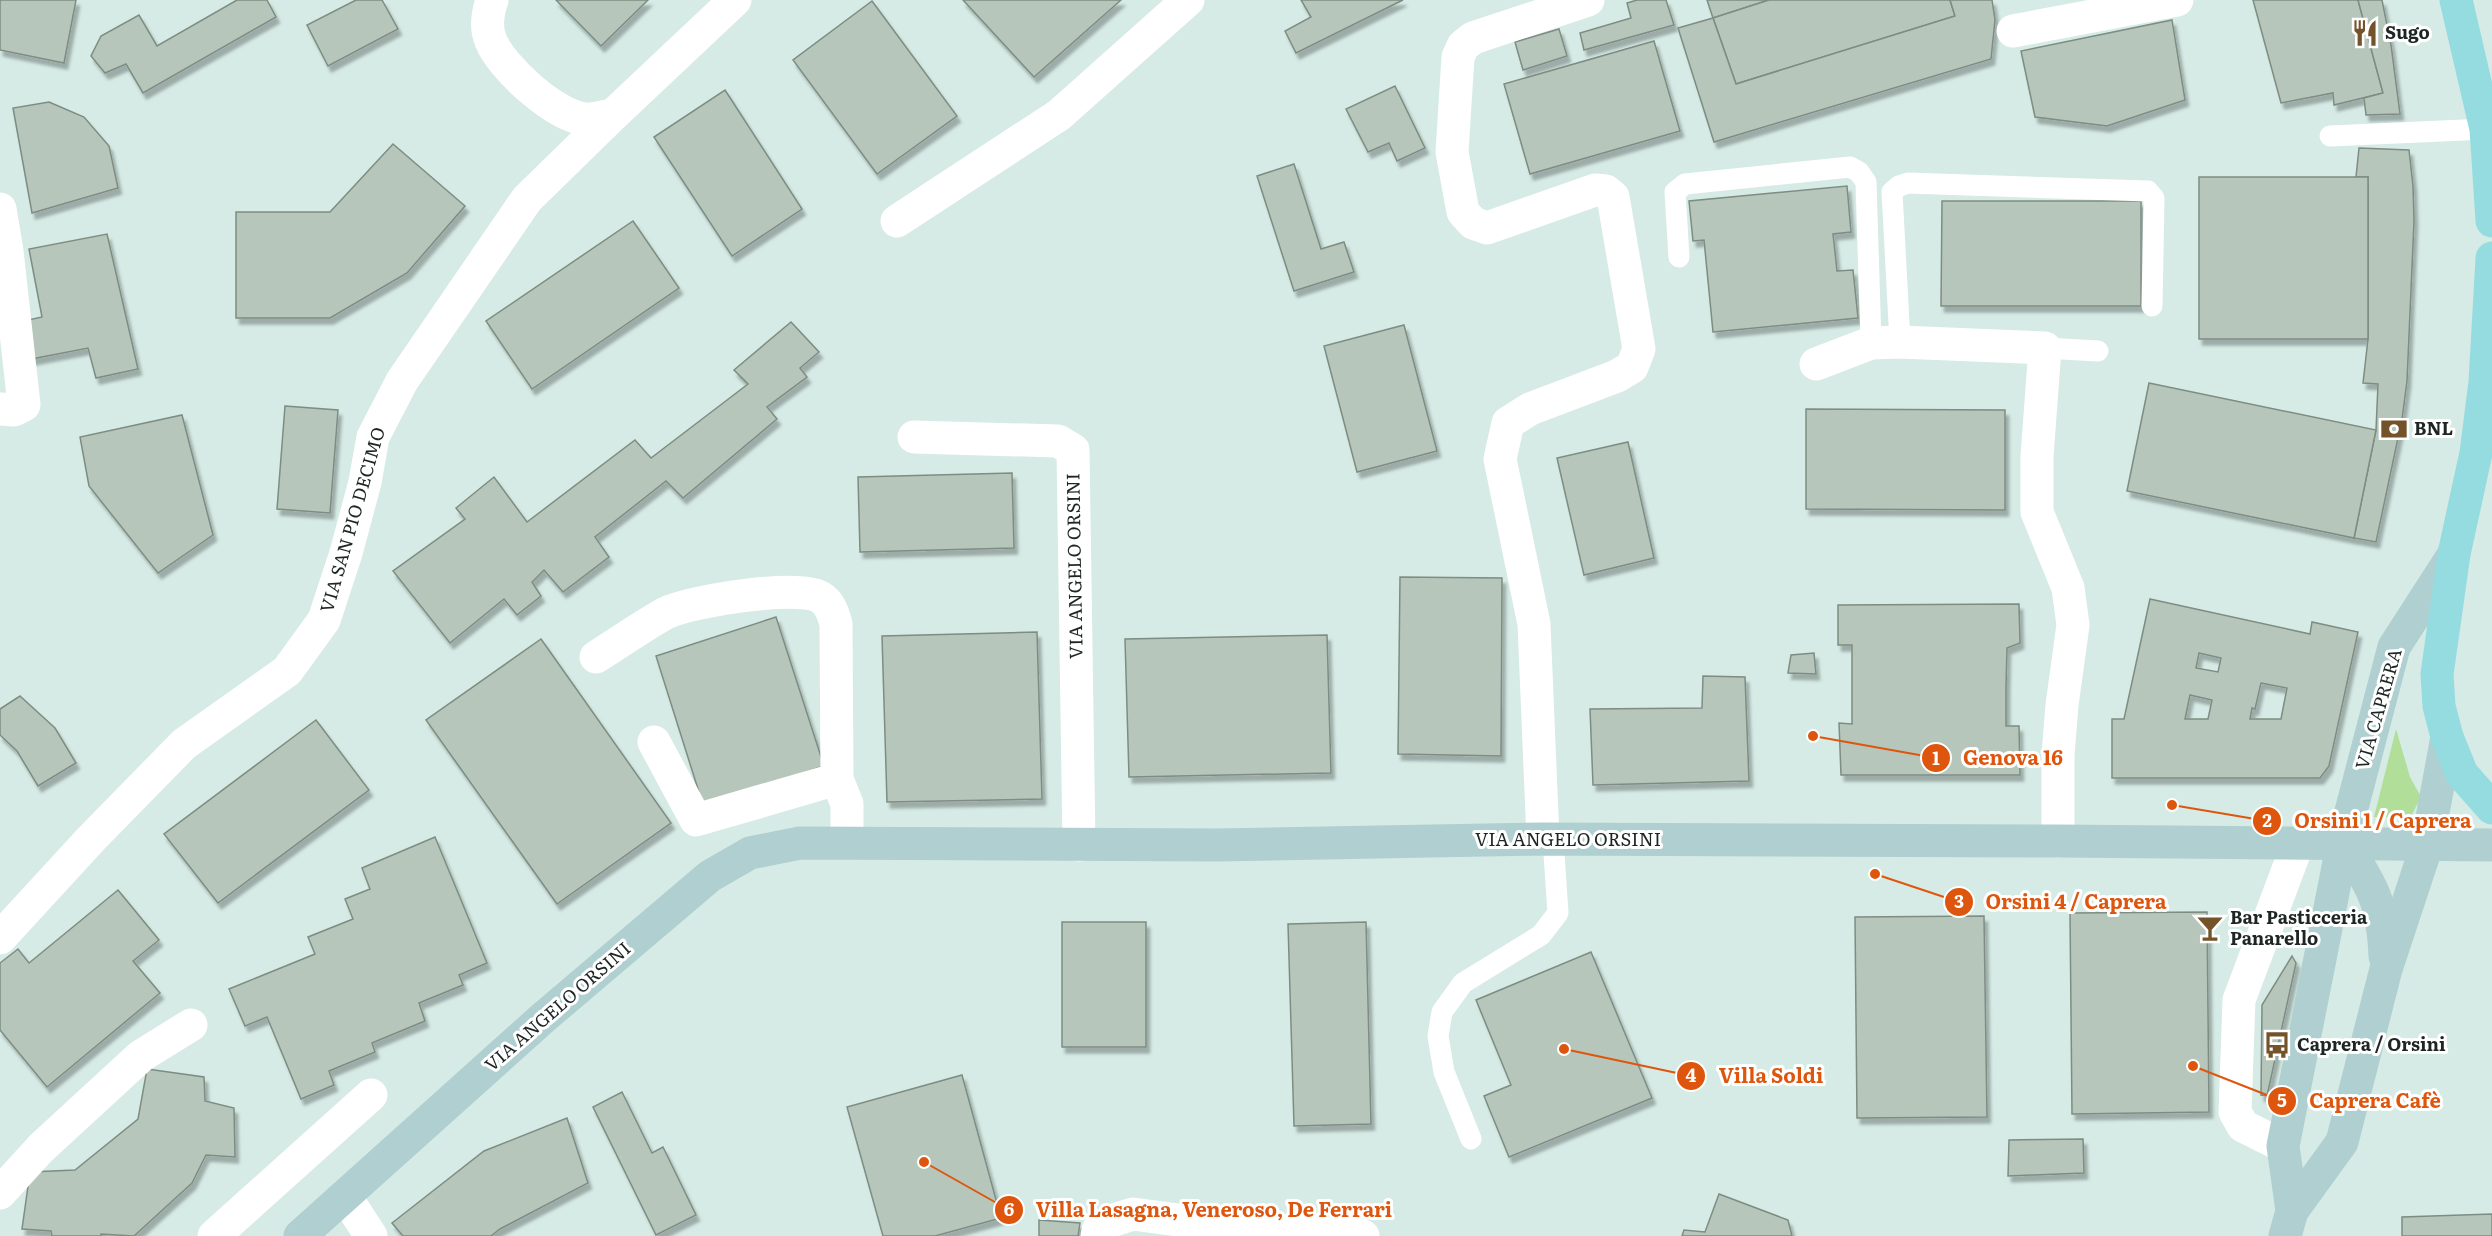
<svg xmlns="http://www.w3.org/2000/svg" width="2492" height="1236" font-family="Literata,serif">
<defs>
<filter id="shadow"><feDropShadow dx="3.5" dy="6" stdDeviation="1.5" flood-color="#0004"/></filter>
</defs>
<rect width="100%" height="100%" fill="#d6ebe5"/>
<!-- green -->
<path fill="#b1de99" d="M 2396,729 L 2410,777 L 2421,797 L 2410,818 L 2374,817 Z"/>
<!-- building -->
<g fill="#b6c6bb" stroke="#7e8d83" stroke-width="1.5" fill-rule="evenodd" filter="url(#shadow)">
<path d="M 0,0 L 76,0 L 64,63 L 0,50 Z"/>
<path d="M 237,0 L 267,0 L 276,17 L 143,93 L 126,64 L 105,73 L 91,56 L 101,36 L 139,15 L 157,46 Z"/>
<path d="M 356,0 L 382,0 L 398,29 L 328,66 L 307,25 Z"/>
<path d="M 556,0 L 648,0 L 601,46 Z"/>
<path d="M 963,0 L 1121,0 L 1034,77 Z"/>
<path d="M 1301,0 L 1403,0 L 1296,53 L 1285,31 L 1311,17 Z"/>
<path d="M 1637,0 L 1666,0 L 1674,25 L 1584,50 L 1580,33 L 1631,18 L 1627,3 Z"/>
<path d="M 1707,0 L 1769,0 L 1713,18 Z"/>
<path d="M 1769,0 L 1950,0 L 1955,16 L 1736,84 L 1713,18 Z"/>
<path d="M 1950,0 L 1992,0 L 1995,20 L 1991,59 L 1714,142 L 1678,28 L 1713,18 L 1736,84 L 1955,16 Z"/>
<path d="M 2253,0 L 2358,0 L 2383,93 L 2334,105 L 2333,93 L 2281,103 Z"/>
<path d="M 2358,0 L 2382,0 L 2391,45 L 2400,114 L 2366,115 L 2364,98 L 2383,93 Z"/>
<path d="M 872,1 L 957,116 L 877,174 L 793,60 Z"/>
<path d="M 2172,20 L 2185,100 L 2107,126 L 2035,117 L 2021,51 Z"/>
<path d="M 1559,29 L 1567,56 L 1523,70 L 1515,42 Z"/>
<path d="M 1654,41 L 1680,131 L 1530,174 L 1504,84 Z"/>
<path d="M 1395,86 L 1425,148 L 1397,161 L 1389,143 L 1368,152 L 1346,109 Z"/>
<path d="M 725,90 L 802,209 L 732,256 L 654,137 Z"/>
<path d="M 49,102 L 84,117 L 109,146 L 118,188 L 32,213 L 13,108 Z"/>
<path d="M 393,144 L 465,206 L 407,273 L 330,318 L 236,318 L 236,212 L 330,212 Z"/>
<path d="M 2359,148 L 2409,150 L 2413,186 L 2414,221 L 2407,381 L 2402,419 L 2376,542 L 2354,538 L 2376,430 L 2378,384 L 2363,383 L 2368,339 L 2368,177 L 2356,177 Z"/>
<path d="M 1294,164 L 1321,249 L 1344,242 L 1354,272 L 1294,291 L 1257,176 Z"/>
<rect x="2199" y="177" width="169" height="162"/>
<path d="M 1847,186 L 1851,232 L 1833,234 L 1837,271 L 1853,270 L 1858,318 L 1713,332 L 1704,240 L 1693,241 L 1689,201 Z"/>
<path d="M 1942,201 L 2141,201 L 2141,306 L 1941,306 Z"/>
<path d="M 633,221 L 679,288 L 532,389 L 486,321 Z"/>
<path d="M 107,234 L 138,369 L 96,378 L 88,348 L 26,360 L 19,322 L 42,317 L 29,249 Z"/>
<path d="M 791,322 L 819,352 L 800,368 L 807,377 L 767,407 L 777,419 L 683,498 L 666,481 L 595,537 L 609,557 L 563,592 L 544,570 L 532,582 L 541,596 L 517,615 L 504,599 L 450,643 L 393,571 L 465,519 L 456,508 L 494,477 L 527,522 L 635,440 L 651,458 L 748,384 L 734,370 Z"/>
<path d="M 1404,325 L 1437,451 L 1357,472 L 1324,346 Z"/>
<path d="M 2149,383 L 2376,430 L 2354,538 L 2127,491 Z"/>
<path d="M 285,406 L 338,410 L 330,513 L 277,509 Z"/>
<path d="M 1806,409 L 2005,410 L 2005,510 L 1806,509 Z"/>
<path d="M 182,415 L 213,535 L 158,573 L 89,486 L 80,437 Z"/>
<path d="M 1628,442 L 1654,558 L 1584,575 L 1557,458 Z"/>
<path d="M 1012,473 L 1014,548 L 860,552 L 858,477 Z"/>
<path d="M 1400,577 L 1502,578 L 1501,756 L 1398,754 Z"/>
<path d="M 2150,599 L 2310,634 L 2312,622 L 2358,632 L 2329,766 L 2320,778 L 2112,778 L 2112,719 L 2124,719 ZM 2199,653 L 2221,658 L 2218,672 L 2196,668 ZM 2261,683 L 2287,688 L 2281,719 L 2250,719 L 2252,708 L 2255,709 ZM 2190,695 L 2212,700 L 2208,719 L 2185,719 Z"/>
<path d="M 2019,604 L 2020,643 L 2007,648 L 2006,687 L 2006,726 L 2019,726 L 2020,775 L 1841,775 L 1839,723 L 1852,724 L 1852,645 L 1838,645 L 1838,605 Z"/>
<path d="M 776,617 L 824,766 L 703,805 L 656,656 Z"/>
<path d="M 1037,632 L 1042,799 L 887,802 L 882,636 Z"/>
<path d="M 1327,635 L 1331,773 L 1129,777 L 1125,639 Z"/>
<path d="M 541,639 L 671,823 L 557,904 L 426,720 Z"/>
<path d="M 1814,653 L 1816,674 L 1788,673 L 1791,655 Z"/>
<path d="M 1703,676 L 1745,677 L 1749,781 L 1593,785 L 1590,709 L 1702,708 Z"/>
<path d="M 20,696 L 55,728 L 76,763 L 38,786 L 17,751 L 0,735 L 0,709 Z"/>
<path d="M 316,720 L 369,790 L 218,903 L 164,834 Z"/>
<path d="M 435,837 L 487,963 L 459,975 L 463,985 L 419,1003 L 425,1021 L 372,1043 L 375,1052 L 329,1071 L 334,1085 L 301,1099 L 267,1017 L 245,1026 L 229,989 L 315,954 L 308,937 L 353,919 L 345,899 L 370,889 L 362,868 Z"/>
<path d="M 118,890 L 159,940 L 133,961 L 160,993 L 47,1087 L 0,1030 L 0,963 L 18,949 L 29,963 Z"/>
<path d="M 2207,912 L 2209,1112 L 2072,1114 L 2070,913 Z"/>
<path d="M 1984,916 L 1987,1117 L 1857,1118 L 1855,917 Z"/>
<rect x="1062" y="922" width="84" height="125"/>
<path d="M 1366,922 L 1371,1124 L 1294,1126 L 1288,924 Z"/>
<path d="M 1591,952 L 1652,1098 L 1509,1157 L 1484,1096 L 1511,1085 L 1476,1000 Z"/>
<path d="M 2292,956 L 2296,963 L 2267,1096 L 2261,1095 L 2262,1005 Z"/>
<path d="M 147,1069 L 204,1077 L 205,1101 L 234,1108 L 235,1157 L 206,1155 L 192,1183 L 134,1236 L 101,1234 L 101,1236 L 52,1236 L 51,1231 L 22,1229 L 30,1172 L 75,1170 L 138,1119 Z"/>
<path d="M 962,1075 L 1001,1218 L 935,1236 L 883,1236 L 847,1107 Z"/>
<path d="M 622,1092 L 652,1153 L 663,1147 L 696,1215 L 656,1235 L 593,1107 Z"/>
<path d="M 567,1118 L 588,1183 L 500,1229 L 491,1236 L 403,1236 L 392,1223 L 484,1151 Z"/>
<path d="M 2083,1139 L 2084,1173 L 2008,1176 L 2009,1140 Z"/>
<path d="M 1719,1194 L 1788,1220 L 1792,1236 L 1682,1236 L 1684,1230 L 1705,1232 Z"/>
<path d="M 2492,1214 L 2492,1236 L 2402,1236 L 2402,1217 Z"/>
<path d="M 1039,1220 L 1080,1223 L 1078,1236 L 1039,1236 Z"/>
</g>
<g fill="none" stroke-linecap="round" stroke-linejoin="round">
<!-- lane -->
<g stroke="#fff" stroke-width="21">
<path d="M 2330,136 L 2486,129"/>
<path d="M 1679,257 L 1675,192 L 1685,184 L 1850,167 L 1859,172 L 1866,182 L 1871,343"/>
<path d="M 1900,342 L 1892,192 L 1899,186 L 1908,183 L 2148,191 L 2154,198 L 2152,306"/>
<path d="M 2045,348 L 2098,351"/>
<path d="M 1471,1139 L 1444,1072 L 1438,1036 L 1442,1012 L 1463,983 L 1541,935 L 1558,913 L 1553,839"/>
</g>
<!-- street -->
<g stroke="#fff" stroke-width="33">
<path d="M 492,0 C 488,12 485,28 491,41 C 502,68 555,116 585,119 C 593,120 605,116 613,115 L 735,0"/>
<path d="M 2013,31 L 2177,0"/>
<path d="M 0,209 L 7,251 L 24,405 L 14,410 L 0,409"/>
<path d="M 897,221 L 1059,115 L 1188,0"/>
<path d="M 1816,364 L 1871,343 L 1900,342 L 2045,348 L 2037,456 L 2037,512 L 2068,588 L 2073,625 L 2062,705 L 2058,755 L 2058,841"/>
<path d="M 914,437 L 1058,441 L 1073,450 L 1079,845"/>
<path d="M 596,657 C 619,643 642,626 666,613 C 690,601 797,584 820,597 C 830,603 833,613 836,624 L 837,779"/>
<path d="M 654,742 L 696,820 L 837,779 L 847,804 L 847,842"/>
<path d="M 1543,839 L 1534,624 L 1500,459 L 1508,423 L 1530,409 L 1617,376 L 1632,367 L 1639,349 L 1613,197 L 1606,191 L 1595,190 L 1487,228 L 1473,223 L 1463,212 L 1452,152 L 1458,57 L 1463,46 L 1473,38 L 1588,0"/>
<path d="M 0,938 L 91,839 L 184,744 L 287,671 L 324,620 L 346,553 L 365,482 L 373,437 L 402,381 L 527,199 L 613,115"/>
<path d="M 2283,1146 L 2243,1126 L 2235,1112 L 2239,1000 L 2298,843"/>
<path d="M 0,1193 L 41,1148 L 141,1056 L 191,1025"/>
<path d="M 345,1196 L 371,1236"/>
<path d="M 214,1236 L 371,1095"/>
<path d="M 1097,1236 L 1098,1230 L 1111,1221 L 1133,1214 L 1269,1232 L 1326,1229 L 1363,1236"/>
</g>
<!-- secondary -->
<g stroke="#afcfd0" stroke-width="33">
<path d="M 2343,842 C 2372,885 2383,903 2385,956"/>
<path d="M 2292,1211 L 2342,1142 L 2386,969 L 2427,845 L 2447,737"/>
<path d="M 300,1236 L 544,1017 L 710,876 L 750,853 L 800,843 L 1218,845 L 1543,839 L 2058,841 L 2492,845"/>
<path d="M 2285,1236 L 2292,1211 L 2283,1146 L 2343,842 L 2394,647 L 2454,554"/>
</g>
<!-- primary -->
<g stroke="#95dce0" stroke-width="33">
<path d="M 2456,0 L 2486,129 L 2492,221"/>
<path d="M 2492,258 L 2485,382 L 2476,453 L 2454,554 L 2437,674 L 2439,706 L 2447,737 L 2462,774 L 2492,808"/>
</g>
</g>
<!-- icons -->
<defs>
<symbol id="restaurant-bare" viewBox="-9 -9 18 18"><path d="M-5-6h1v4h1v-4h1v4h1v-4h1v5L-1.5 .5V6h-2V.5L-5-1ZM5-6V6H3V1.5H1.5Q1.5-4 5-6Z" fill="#74532a" stroke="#fff" stroke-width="2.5" paint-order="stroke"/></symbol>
<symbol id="bank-bare" viewBox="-9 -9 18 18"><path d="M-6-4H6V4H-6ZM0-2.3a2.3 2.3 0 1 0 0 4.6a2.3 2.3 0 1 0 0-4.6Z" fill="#74532a" stroke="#fff" stroke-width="2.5" paint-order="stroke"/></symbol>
<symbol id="bar-bare" viewBox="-9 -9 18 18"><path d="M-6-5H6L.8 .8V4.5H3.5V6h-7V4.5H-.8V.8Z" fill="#74532a" stroke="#fff" stroke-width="2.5" paint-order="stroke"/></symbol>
<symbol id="bus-bare" viewBox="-9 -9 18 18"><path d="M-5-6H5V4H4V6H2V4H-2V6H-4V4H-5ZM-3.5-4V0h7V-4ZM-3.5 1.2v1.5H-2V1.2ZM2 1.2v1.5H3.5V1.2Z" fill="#74532a" stroke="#fff" stroke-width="2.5" paint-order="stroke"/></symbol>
</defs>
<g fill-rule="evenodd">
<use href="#restaurant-bare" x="2346" y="14" width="38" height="38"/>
<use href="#bank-bare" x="2375" y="410" width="38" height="38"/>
<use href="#bar-bare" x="2191" y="909" width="38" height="38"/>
<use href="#bus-bare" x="2258" y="1026" width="38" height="38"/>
</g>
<g text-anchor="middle" stroke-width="6" stroke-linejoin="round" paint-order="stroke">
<!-- poi labels -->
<g font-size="18" font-weight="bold" fill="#1e2624" stroke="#fff" text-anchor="start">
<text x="2385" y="39">Sugo</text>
<text x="2414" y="435">BNL</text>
<text x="2230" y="924">Bar Pasticceria<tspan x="2230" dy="21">Panarello</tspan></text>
<text x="2297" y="1051">Caprera / Orsini</text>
</g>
<!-- street labels -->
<g font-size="18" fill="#1e2624" stroke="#fff">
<text transform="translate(353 520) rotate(-74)" y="6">VIA SAN PIO DECIMO</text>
<text transform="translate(1075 566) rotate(-91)" y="6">VIA ANGELO ORSINI</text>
<text transform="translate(2379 709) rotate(-74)" y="6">VIA CAPRERA</text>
<text x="1568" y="846">VIA ANGELO ORSINI</text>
<text transform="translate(558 1007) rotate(-41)" y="6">VIA ANGELO ORSINI</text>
</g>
</g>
<!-- callouts -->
<path fill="none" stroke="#de560d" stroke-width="2" d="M1813 736L1936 758M2172 805L2267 821M1875 874L1959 902M1564 1049L1691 1076M2193 1066L2282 1101M924 1162L1009 1210"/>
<g fill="#de560d" stroke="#fff" stroke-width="2">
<circle cx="1813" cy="736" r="6"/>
<circle cx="2172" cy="805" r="6"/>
<circle cx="1875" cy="874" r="6"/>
<circle cx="1564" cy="1049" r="6"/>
<circle cx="2193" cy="1066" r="6"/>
<circle cx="924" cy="1162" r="6"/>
<circle cx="1936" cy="758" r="15"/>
<circle cx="2267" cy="821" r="15"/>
<circle cx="1959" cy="902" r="15"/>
<circle cx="1691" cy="1076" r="15"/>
<circle cx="2282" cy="1101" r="15"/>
<circle cx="1009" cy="1210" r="15"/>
</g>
<g font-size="18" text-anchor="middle" font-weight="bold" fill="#fff">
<text x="1936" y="765">1</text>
<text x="2267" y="827">2</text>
<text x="1959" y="908">3</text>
<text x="1691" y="1082">4</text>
<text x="2282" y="1107">5</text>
<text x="1009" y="1216">6</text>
</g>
<g font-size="20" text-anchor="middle" font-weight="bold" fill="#de560d" stroke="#fff" stroke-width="6" stroke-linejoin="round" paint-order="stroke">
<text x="2013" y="765">Genova 16</text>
<text x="2383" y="828">Orsini 1 / Caprera</text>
<text x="2076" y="909">Orsini 4 / Caprera</text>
<text x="1771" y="1083">Villa Soldi</text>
<text x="2375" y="1108">Caprera Cafè</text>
<text x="1214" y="1217">Villa Lasagna, Veneroso, De Ferrari</text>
</g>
</svg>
